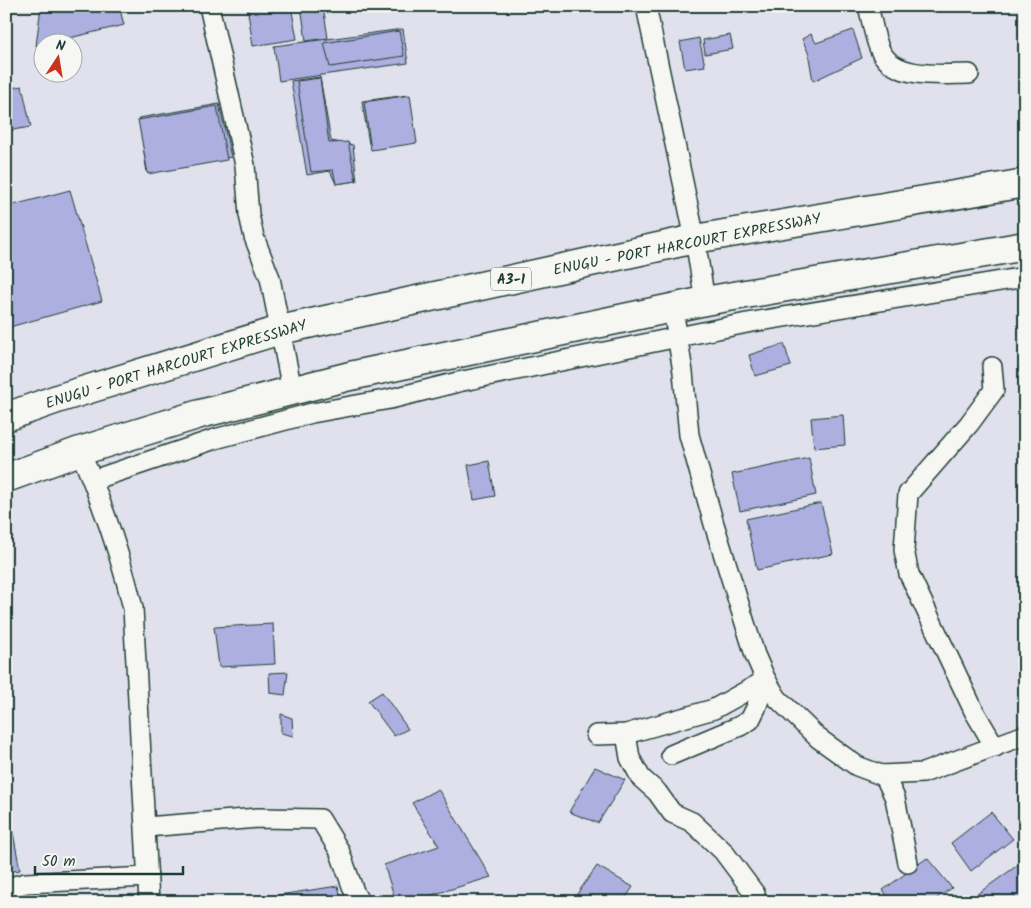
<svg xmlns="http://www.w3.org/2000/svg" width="1031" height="908" font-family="Kalam,sans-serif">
<rect width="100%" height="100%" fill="#e0e1ed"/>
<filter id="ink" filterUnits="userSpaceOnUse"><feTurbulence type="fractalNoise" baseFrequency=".02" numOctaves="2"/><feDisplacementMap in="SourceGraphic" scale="10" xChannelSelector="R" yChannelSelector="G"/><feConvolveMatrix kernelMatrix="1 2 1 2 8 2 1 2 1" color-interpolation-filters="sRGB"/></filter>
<g filter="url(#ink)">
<!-- building -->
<g fill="#adafe0" stroke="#1f3d34">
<path d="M 41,6 L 119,6 L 124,25 L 36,46 Z"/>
<path d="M 247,6 L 291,6 L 297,39 L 253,46 Z"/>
<path d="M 301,6 L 323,6 L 328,38 L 306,41 Z"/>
<path d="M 764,6 L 790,6 L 765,11 Z"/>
<path d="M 403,29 L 408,63 L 279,81 L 274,46 Z"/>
<path d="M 853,30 L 862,58 L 813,81 L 808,52 L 802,39 L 811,34 L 816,43 Z"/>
<path d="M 399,31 L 404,56 L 330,67 L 324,43 Z"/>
<path d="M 730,35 L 733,49 L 705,54 L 703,40 Z"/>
<path d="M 699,38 L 705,66 L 685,69 L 680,42 Z"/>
<path d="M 320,77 L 331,141 L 353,145 L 357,181 L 336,184 L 330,171 L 307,175 L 291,81 Z"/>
<path d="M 320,78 L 329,143 L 348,142 L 356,181 L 336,184 L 333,170 L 311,172 L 297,81 Z"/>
<path d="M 22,86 L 31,127 L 6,131 L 6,89 Z"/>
<path d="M 408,95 L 415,136 L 369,144 L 362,101 Z"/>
<path d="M 410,95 L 417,143 L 371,150 L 364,102 Z"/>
<path d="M 219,104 L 231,157 L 147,173 L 139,118 Z"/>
<path d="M 217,106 L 227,160 L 148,174 L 138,120 Z"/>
<path d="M 70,190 L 102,301 L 6,328 L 6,207 Z"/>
<path d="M 784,344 L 791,366 L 755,376 L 749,355 Z"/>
<path d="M 843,415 L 845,445 L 814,448 L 811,418 Z"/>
<path d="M 809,458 L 816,495 L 740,511 L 732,474 Z"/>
<path d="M 489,461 L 495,496 L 474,500 L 468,465 Z"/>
<path d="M 821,503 L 833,554 L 757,570 L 746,519 Z"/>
<path d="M 273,624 L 275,664 L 219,667 L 214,627 Z"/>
<path d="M 288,672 L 285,695 L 270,693 L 269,673 Z"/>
<path d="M 382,692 L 408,729 L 394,736 L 368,701 Z"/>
<path d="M 281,714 L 292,718 L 293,736 L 281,733 Z"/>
<path d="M 595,767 L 625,780 L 598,823 L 569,812 Z"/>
<path d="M 438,789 L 491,877 L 409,902 L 396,902 L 384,865 L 439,846 L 412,803 Z"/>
<path d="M 6,795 L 20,870 L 6,872 Z"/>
<path d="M 991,812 L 1013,839 L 971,871 L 951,843 Z"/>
<path d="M 927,858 L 952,888 L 931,902 L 892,902 L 883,890 Z"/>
<path d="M 1025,860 L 1025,902 L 966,902 Z"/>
<path d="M 597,866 L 633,887 L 623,902 L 590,902 L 577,894 Z"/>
<path d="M 338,886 L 342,902 L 233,902 Z"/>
</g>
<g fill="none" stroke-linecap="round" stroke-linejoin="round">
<defs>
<g id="minor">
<path d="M 209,6 L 245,165 L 249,215 L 254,237 L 270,278 L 292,390"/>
<path d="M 646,6 L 695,239 L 705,301"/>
<path d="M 868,6 C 872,20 874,39 881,52 C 896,80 943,74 969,74"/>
<path d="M 673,309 L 683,372 L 689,435 L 714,524 L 755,655 L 766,680 L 777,698 L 818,738 L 857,766 L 881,775 L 923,773 L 1025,735"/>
<path d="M 992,367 L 994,390 L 969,424 L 908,494 L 904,550 L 909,574 L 974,711 L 995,747"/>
<path d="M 80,451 C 102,502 120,553 133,608 L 149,902"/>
<path d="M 93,480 L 215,439 L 312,413 L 390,399 L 458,382 L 747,323 L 1025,277"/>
<path d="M 626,734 L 630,758 L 641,778 L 657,792 L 672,813 L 692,822 L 723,851 L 755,894 L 751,902"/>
<path d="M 596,735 L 626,734 L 714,709 L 766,680"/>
<path d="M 671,755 L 740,726 L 750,720 L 756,708 L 766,680"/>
<path d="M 884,775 L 895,798 L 908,863"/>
<path d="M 146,827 L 258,818 L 320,819 L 339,850 L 355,894 L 360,902"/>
<path d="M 6,888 L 26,883 L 148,877"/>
</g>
<g id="trunk">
<path d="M 6,417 L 60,398 L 280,330 L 695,239 L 1025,183"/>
<path d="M 6,478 L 80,451 L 200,414 L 350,376 L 705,301 L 1025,246"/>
</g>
</defs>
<!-- minor casing -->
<use href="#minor" stroke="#1f3d34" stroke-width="22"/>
<!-- trunk casing -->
<use href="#trunk" stroke="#1f3d34" stroke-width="31"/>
<!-- minor -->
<use href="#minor" stroke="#f6f6f2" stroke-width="19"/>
<!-- trunk -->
<use href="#trunk" stroke="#f6f6f2" stroke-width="28"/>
</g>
</g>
<g text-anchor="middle" stroke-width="5" stroke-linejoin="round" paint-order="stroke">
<!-- shield labels -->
<rect fill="#f6f6f2" stroke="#60746d" stroke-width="1" x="491" y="267.5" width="40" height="23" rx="4"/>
<g font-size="14" font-weight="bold" fill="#1f3d34">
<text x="511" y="284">A3-1</text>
</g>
<!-- street labels -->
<g font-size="15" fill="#1f3d34" stroke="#f6f6f2">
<text transform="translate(687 244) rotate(-11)" y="5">ENUGU - PORT HARCOURT EXPRESSWAY</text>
<text transform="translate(176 364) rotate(-17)" y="5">ENUGU - PORT HARCOURT EXPRESSWAY</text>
</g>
</g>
<!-- margin -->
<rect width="1031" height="908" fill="none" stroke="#f6f6f2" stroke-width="25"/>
<rect x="12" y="12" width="1006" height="883" fill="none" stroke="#1f3d34" stroke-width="2" filter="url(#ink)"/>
<!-- north arrow -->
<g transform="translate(58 58) rotate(12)"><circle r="24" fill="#f6f6f2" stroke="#a0aca6"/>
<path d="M0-4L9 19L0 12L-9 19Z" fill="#c8321e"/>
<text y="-8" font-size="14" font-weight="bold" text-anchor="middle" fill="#1f3d34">N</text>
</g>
<!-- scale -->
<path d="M35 866v8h148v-8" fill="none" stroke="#1f3d34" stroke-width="2.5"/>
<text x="42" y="866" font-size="15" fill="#1f3d34" stroke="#f6f6f2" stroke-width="4" paint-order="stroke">50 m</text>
</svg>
